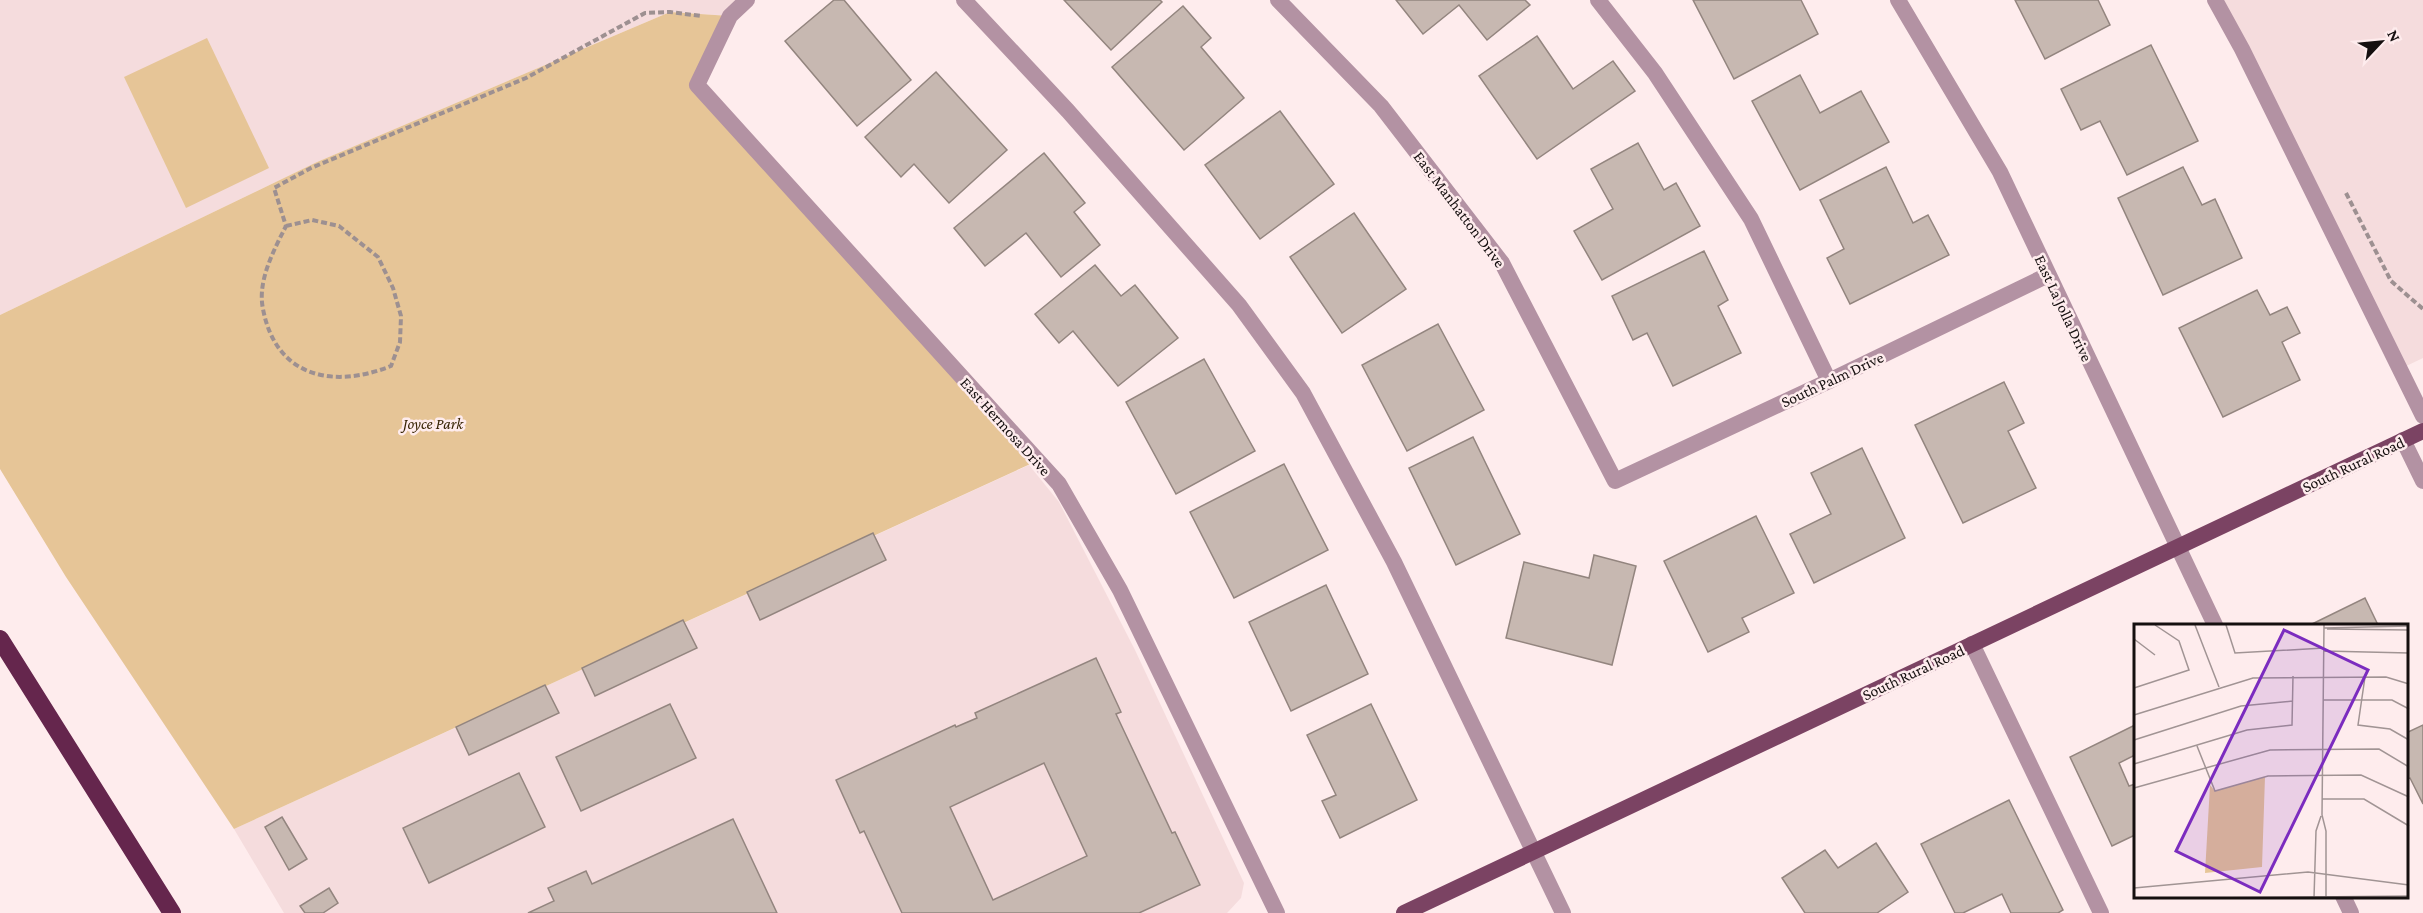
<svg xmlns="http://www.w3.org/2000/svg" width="2423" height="913" font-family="'Crimson Pro',serif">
<rect width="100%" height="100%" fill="#feeced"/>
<!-- built -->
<g fill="#f5dcdd">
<path d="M 0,0 L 747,0 L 730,16 L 670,12 L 317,162 L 0,315 Z"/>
<path d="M 2215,0 L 2423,0 L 2423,358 L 2400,369 Z"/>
<path d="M 1029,465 L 1059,502 L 1135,650 L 1244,883 L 1241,898 L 1227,913 L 284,913 L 234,829 Z"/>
</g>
<!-- green -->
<g fill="#e6c597">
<path d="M 670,12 L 730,16 L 697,85 L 1037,461 L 234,829 L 66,577 L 0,469 L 0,315 L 317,162 Z"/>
<path d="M 207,38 L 269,168 L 186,208 L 124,77 Z"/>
</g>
<!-- building -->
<g fill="#c7b8b1" stroke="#93857f" stroke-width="1.5" fill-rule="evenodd">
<path d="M 834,0 L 844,0 L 911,80 L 857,126 L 785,41 Z"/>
<path d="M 1064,0 L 1160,0 L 1162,2 L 1111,50 Z"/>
<path d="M 1396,0 L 1525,0 L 1530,5 L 1487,40 L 1459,5 L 1423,34 Z"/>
<path d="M 1693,0 L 1801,0 L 1818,34 L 1734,79 Z"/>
<path d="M 2015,0 L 2098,0 L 2110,25 L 2045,59 Z"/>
<path d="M 1183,6 L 1211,38 L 1201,47 L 1244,98 L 1184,150 L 1112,67 Z"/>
<path d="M 1537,36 L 1573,89 L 1613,61 L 1635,91 L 1537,159 L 1479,76 Z"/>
<path d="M 2151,45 L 2198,141 L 2127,175 L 2100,121 L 2081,130 L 2061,89 Z"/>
<path d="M 936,72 L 1007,150 L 949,203 L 914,164 L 901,177 L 865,137 Z"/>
<path d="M 1800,75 L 1820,113 L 1861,91 L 1889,142 L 1800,190 L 1752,101 Z"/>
<path d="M 1280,111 L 1334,184 L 1260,239 L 1205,165 Z"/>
<path d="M 1638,143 L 1664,190 L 1676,183 L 1700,226 L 1602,280 L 1574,231 L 1613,209 L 1591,169 Z"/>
<path d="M 1044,153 L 1085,203 L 1074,212 L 1100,245 L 1061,277 L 1026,233 L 985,266 L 954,228 Z"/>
<path d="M 1886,167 L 1913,223 L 1928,215 L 1949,255 L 1850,304 L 1827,258 L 1844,249 L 1820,200 Z"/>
<path d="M 2183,167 L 2202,205 L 2215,199 L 2242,258 L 2163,295 L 2118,198 Z"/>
<path d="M 1354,213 L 1406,289 L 1342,333 L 1290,257 Z"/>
<path d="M 1704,251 L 1728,300 L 1718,306 L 1741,353 L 1673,386 L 1647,333 L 1633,340 L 1612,296 Z"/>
<path d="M 1095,265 L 1121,296 L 1135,285 L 1178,338 L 1118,386 L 1073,331 L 1059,343 L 1035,314 Z"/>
<path d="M 2257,290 L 2270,315 L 2287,307 L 2300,333 L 2282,342 L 2300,380 L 2223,417 L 2179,328 Z"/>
<path d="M 1438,324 L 1484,410 L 1407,451 L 1362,365 Z"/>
<path d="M 1204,359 L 1255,451 L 1176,494 L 1126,402 Z"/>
<path d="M 2004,382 L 2024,423 L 2008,431 L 2036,488 L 1963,523 L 1915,425 Z"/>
<path d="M 1473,437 L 1520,534 L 1456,565 L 1409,468 Z"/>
<path d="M 1862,448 L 1905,538 L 1814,583 L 1790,534 L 1831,514 L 1811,473 Z"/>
<path d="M 1284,464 L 1328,550 L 1234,598 L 1190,512 Z"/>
<path d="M 1756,516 L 1794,593 L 1742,618 L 1749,632 L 1708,652 L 1664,561 Z"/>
<path d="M 873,533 L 886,560 L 760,620 L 747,592 Z"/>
<path d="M 1594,555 L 1636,566 L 1612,665 L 1506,638 L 1524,562 L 1589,578 Z"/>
<path d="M 1326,585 L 1368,674 L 1291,711 L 1249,622 Z"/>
<path d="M 2365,598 L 2378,625 L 2310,625 Z"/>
<path d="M 683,620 L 697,648 L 595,696 L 582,668 Z"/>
<path d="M 1096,658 L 1121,712 L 1116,714 L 1172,833 L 1175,832 L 1200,885 L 1139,913 L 902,913 L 864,831 L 860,833 L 836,780 L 955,725 L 956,727 L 977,718 L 975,713 ZM 1044,763 L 1087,856 L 993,900 L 950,807 Z"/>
<path d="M 545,685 L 559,713 L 469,755 L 456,727 Z"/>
<path d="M 670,704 L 696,758 L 581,811 L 556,757 Z"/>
<path d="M 1371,704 L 1417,800 L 1340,838 L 1322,801 L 1336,795 L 1307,735 Z"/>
<path d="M 2135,725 L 2135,755 L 2119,763 L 2129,786 L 2135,784 L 2135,835 L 2112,846 L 2070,757 Z"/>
<path d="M 2423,725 L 2423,804 L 2410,778 L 2406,779 L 2406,733 Z"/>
<path d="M 519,773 L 545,827 L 429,883 L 403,828 Z"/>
<path d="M 2009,800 L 2063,910 L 2058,913 L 2011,913 L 2002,894 L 1963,913 L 1955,913 L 1921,844 Z"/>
<path d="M 282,817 L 307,859 L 289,870 L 265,827 Z"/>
<path d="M 733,819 L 777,913 L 528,913 L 554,901 L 548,888 L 586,871 L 592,884 Z"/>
<path d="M 1876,843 L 1908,892 L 1877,913 L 1805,913 L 1782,878 L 1825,850 L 1838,868 Z"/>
<path d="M 329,888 L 338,903 L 323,913 L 305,913 L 300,906 Z"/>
</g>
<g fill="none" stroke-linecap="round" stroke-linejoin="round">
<!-- path -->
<g stroke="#9d9091" stroke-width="4" stroke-dasharray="6 3" stroke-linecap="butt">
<path d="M 2346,193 L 2391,281 L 2423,309"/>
<path d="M 286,226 L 312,220 L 339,226 L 378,257 L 393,288 L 401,316 L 400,342 L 391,366 C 334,389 276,378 263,309 C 257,281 274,250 286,226 L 274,188 L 311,168 L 526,78 L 645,13 L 670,12 L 701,16"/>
</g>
<!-- service -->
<g stroke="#b392a3" stroke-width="16">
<path d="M 964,0 L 1068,111 L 1239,305 L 1303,393 L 1394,562 L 1563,913"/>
<path d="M 1598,0 L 1655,73 L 1751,219 L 1829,381"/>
<path d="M 2215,0 L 2242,49 L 2423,416"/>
<path d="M 2403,440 L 2423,481"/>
<path d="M 1972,644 L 2101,913"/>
</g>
<!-- minor -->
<g stroke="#b392a3" stroke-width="16">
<path d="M 747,0 L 730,16 L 697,85 L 1059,484 L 1120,590 L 1277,913"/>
<path d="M 1278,0 L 1381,106 L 1502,263 L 1615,481 L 1829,381 L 2048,275"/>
<path d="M 1898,0 L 2000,172 L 2215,625"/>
<path d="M 2343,896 L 2351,913"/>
</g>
<!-- primary -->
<path stroke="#7b4363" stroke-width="16" d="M 1404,913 L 2423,431"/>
<!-- motorway -->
<path stroke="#65264d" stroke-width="18" d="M 0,639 L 172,913"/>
</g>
<g text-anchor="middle" stroke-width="5" stroke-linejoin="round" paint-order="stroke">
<!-- street labels -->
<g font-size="16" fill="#150f0f" stroke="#feeced">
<text transform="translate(1460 209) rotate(53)" y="6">East Manhatton Drive</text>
<text transform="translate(2064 308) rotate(65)" y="6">East La Jolla Drive</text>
<text transform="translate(1832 379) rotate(-25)" y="6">South Palm Drive</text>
<text transform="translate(1006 426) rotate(48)" y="6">East Hermosa Drive</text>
<text transform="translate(2353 464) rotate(-25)" y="6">South Rural Road</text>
<text transform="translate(1913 672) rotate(-25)" y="6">South Rural Road</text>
</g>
<!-- park labels -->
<g font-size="16" font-style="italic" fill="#382505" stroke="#feeced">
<text x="433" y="429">Joyce Park</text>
</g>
</g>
<!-- overview -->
<g transform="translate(2134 624)">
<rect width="274" height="274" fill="#feeced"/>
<path d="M 131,153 L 128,243 L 71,249 L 76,161 L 81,167 Z" fill="#e6c597"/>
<path fill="none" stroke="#a19494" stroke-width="1.5" d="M 61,1 L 85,63M 92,1 L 101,29 L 190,24M 190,1 L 188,191 L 192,207 L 192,274M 190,4 L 275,2M 193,5 L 275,6M 0,15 L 21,31M 190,27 L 275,29M 231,53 L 224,101 L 256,105 L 275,116M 0,64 L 55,46 L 45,17 L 21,1M 189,76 L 258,76 L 275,85M 0,91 L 119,54 L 252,53 L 275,60M 0,116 L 107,82 L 159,77M 63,122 L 81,167 L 134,152 L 227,151 L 275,173M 0,140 L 113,106 L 158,101 L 159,52M 0,164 L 136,126 L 245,125 L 275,143M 188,175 L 230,175 L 275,202M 0,264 L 174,248 L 275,261M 67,274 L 275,272M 180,274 L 182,207 L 187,192"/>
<path fill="#7b2cbf" fill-opacity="0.15" stroke="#7b2cbf" stroke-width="3" d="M 150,6 L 234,46 L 126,268 L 42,227 Z"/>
<rect width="274" height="274" fill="none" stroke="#150f0f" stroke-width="3"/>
</g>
<!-- north arrow -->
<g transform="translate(2381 42) rotate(64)" stroke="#feeced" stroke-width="4.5" paint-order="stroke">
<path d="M0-4.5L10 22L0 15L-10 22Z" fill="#150f0f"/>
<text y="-9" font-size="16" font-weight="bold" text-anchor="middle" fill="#150f0f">N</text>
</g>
</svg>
